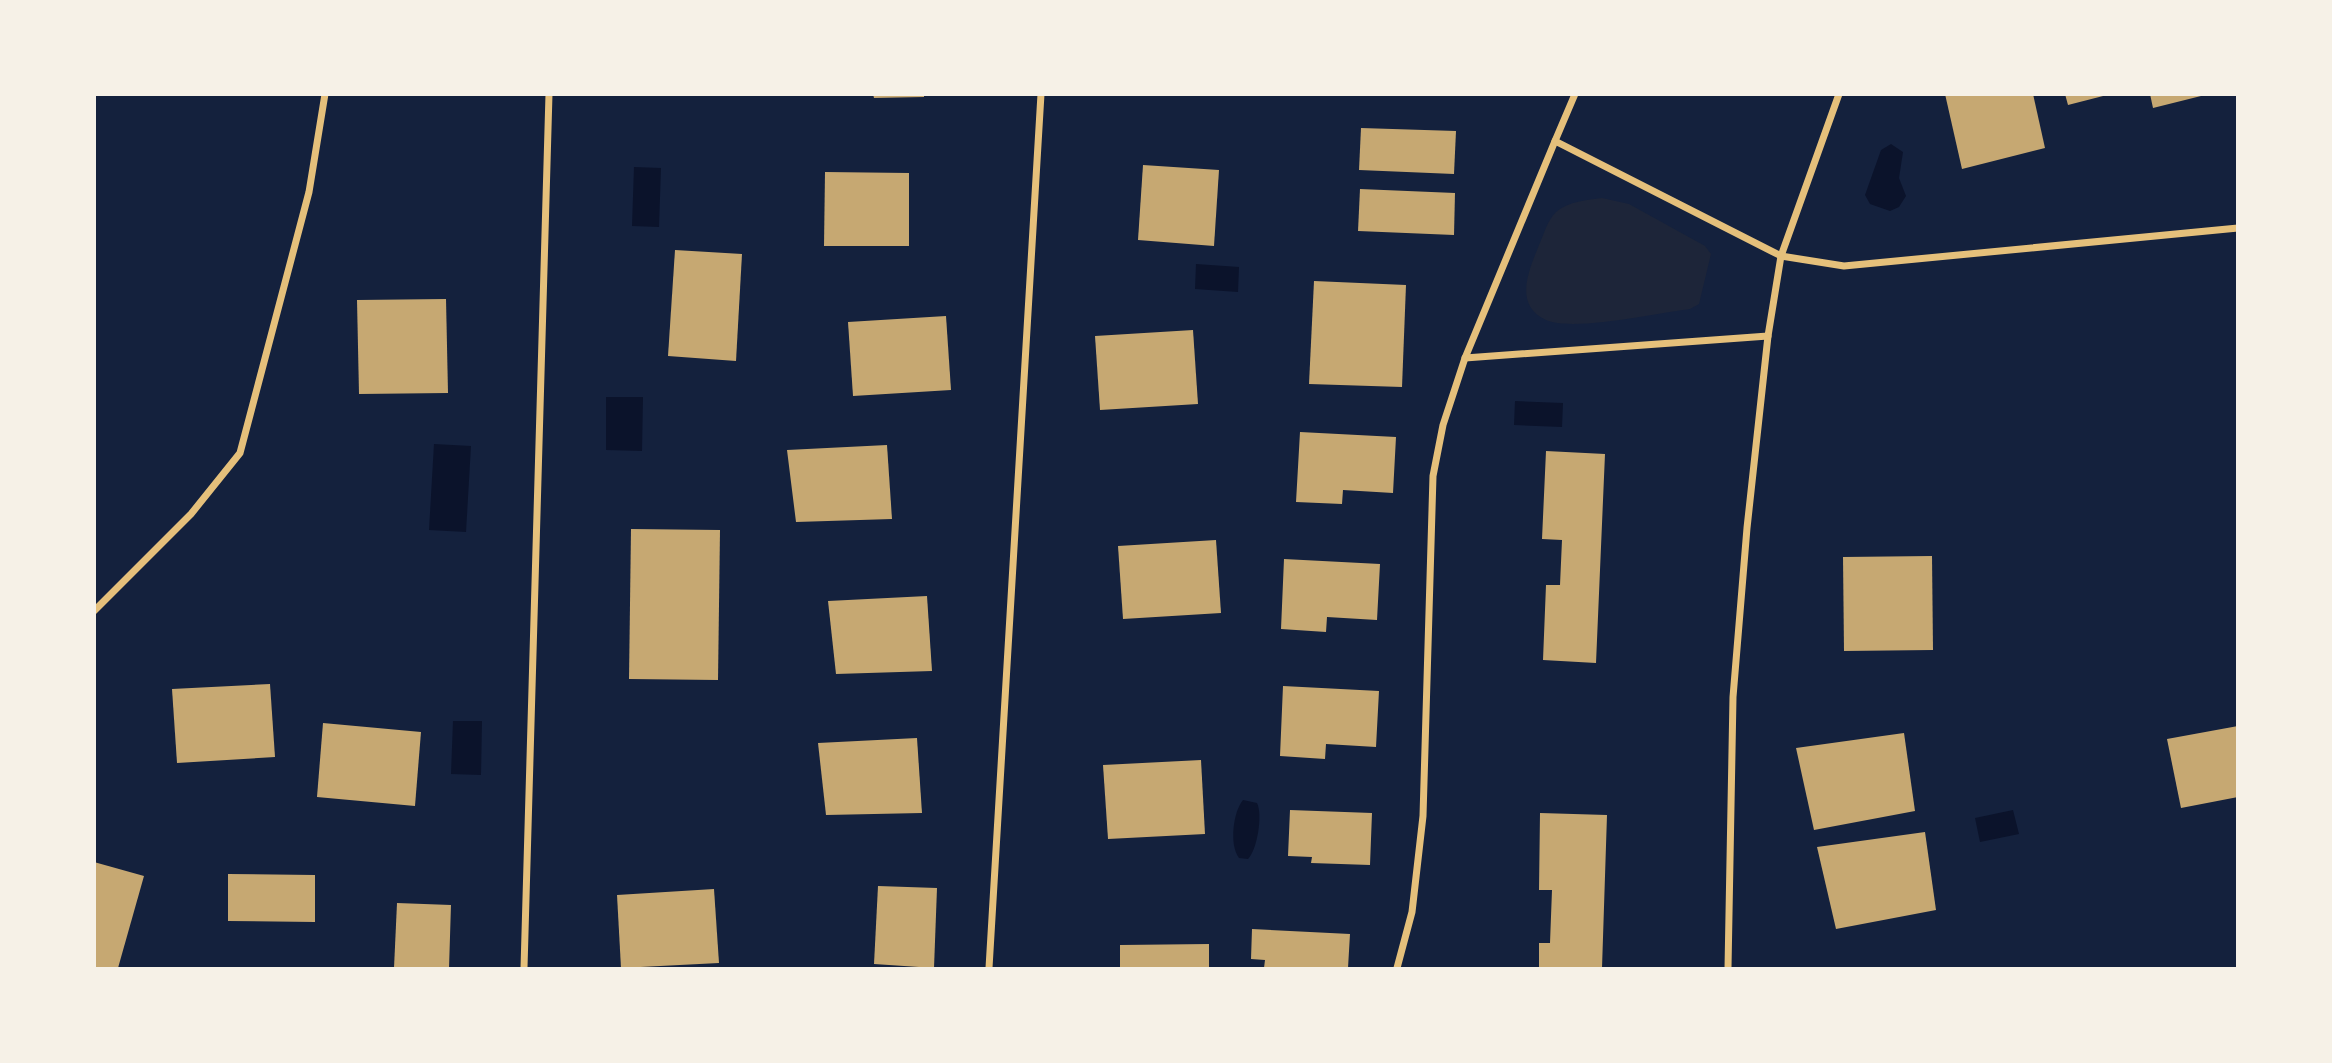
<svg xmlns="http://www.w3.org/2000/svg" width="2332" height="1063" font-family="Figtree,sans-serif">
<rect width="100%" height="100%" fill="#14213d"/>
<!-- green -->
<path fill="#1d2539" d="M 1602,198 L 1629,204 L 1705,246 L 1711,254 L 1699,304 L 1690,309 C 1658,313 1573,332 1546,320 C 1513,305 1529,270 1539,245 C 1544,234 1547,221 1556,212 C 1569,201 1587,200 1602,198 Z"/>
<!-- water -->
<g fill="#0b132b">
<path d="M 1891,144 L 1903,152 L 1899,178 L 1906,196 L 1899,207 L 1890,211 L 1870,204 L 1865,195 L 1881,150 Z"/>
<path d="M 634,167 L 661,168 L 659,227 L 632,226 Z"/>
<path d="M 1196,264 L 1239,267 L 1238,292 L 1195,289 Z"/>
<path d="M 606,397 L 643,397 L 642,451 L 606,450 Z"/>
<path d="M 1515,401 L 1563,403 L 1562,427 L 1514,425 Z"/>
<path d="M 434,444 L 471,446 L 466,532 L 429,530 Z"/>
<path d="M 453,721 L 482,721 L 481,775 L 451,774 Z"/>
<path d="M 1243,800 L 1257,803 C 1263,815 1257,850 1248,859 L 1239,858 C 1229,845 1233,812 1243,800 Z"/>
<path d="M 2013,810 L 2019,834 L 1980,842 L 1975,818 Z"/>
</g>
<!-- building -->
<g fill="#c6a872">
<path d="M 873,94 L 924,94 L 924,97 L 874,98 Z"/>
<path d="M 1945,94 L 2033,94 L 2045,148 L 1962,169 Z"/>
<path d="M 2065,94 L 2107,94 L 2107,95 L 2068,105 Z"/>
<path d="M 2150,94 L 2205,94 L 2205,95 L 2153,108 Z"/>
<path d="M 1361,128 L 1456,131 L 1454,174 L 1359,170 Z"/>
<path d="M 1143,165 L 1219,170 L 1214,246 L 1138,240 Z"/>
<path d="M 825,172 L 909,173 L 909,246 L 824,246 Z"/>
<path d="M 1360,189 L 1455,193 L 1454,235 L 1358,231 Z"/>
<path d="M 675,250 L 742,254 L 736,361 L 668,356 Z"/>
<path d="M 1314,281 L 1406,285 L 1402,387 L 1309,384 Z"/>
<path d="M 446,299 L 448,393 L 359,394 L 357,300 Z"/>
<path d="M 946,316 L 951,390 L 853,396 L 848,322 Z"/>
<path d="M 1193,330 L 1198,404 L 1100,410 L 1095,336 Z"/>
<path d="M 1300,432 L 1396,437 L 1393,493 L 1343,490 L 1342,504 L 1296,502 Z"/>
<path d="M 887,445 L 892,519 L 796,522 L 787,450 Z"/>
<path d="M 1546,451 L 1605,454 L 1596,663 L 1543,660 L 1546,585 L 1560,585 L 1562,540 L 1542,539 Z"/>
<path d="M 631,529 L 720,530 L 718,680 L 629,679 Z"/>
<path d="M 1216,540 L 1221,613 L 1123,619 L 1118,546 Z"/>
<path d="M 1932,556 L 1933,650 L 1844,651 L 1843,557 Z"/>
<path d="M 1284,559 L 1380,564 L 1377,620 L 1327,617 L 1326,632 L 1281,629 Z"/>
<path d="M 927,596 L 932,671 L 836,674 L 828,601 Z"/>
<path d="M 270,684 L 275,757 L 177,763 L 172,689 Z"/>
<path d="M 1283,686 L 1379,691 L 1376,747 L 1326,744 L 1325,759 L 1280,756 Z"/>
<path d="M 323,723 L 421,732 L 415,806 L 317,797 Z"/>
<path d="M 2238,726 L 2238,797 L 2181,808 L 2167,739 Z"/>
<path d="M 1904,733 L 1915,811 L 1814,830 L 1796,748 Z"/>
<path d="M 917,738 L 922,813 L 826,815 L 818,743 Z"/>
<path d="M 1201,760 L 1205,834 L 1108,839 L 1103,765 Z"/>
<path d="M 1290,810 L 1372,813 L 1370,865 L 1311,863 L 1312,857 L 1288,856 Z"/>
<path d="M 1540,813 L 1607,815 L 1602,968 L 1539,968 L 1539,943 L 1550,943 L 1552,890 L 1539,890 Z"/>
<path d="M 1925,832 L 1936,910 L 1836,929 L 1817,847 Z"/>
<path d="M 94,862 L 144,876 L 118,968 L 94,968 Z"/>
<path d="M 228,874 L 315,875 L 315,922 L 228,921 Z"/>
<path d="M 878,886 L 937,888 L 934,968 L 874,964 Z"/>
<path d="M 714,889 L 719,963 L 621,968 L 617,895 Z"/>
<path d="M 397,903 L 451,905 L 449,968 L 394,968 Z"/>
<path d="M 1252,929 L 1350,934 L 1348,968 L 1264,968 L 1265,960 L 1251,959 Z"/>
<path d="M 1209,944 L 1209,968 L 1120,968 L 1120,945 Z"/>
</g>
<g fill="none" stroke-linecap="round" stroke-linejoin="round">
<!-- minor -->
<g stroke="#e5c07b" stroke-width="7">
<path d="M 1555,141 L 1575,94"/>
<path d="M 1465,358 L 1768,336"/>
<path d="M 94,611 L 191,514 L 240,453 L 309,192 L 325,94"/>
<path d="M 524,968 L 549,94"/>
<path d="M 989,968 L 1041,94"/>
<path d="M 1397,968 L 1412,912 L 1423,816 L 1433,476 L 1443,425 L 1465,358 L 1555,141 L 1781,256 L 1844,266 L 2238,228"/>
<path d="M 1728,968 L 1733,697 L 1747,528 L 1768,336 L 1781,256 L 1839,94"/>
</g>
</g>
<!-- border -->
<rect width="2332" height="1063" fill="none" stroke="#f6f1e7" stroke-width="192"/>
</svg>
